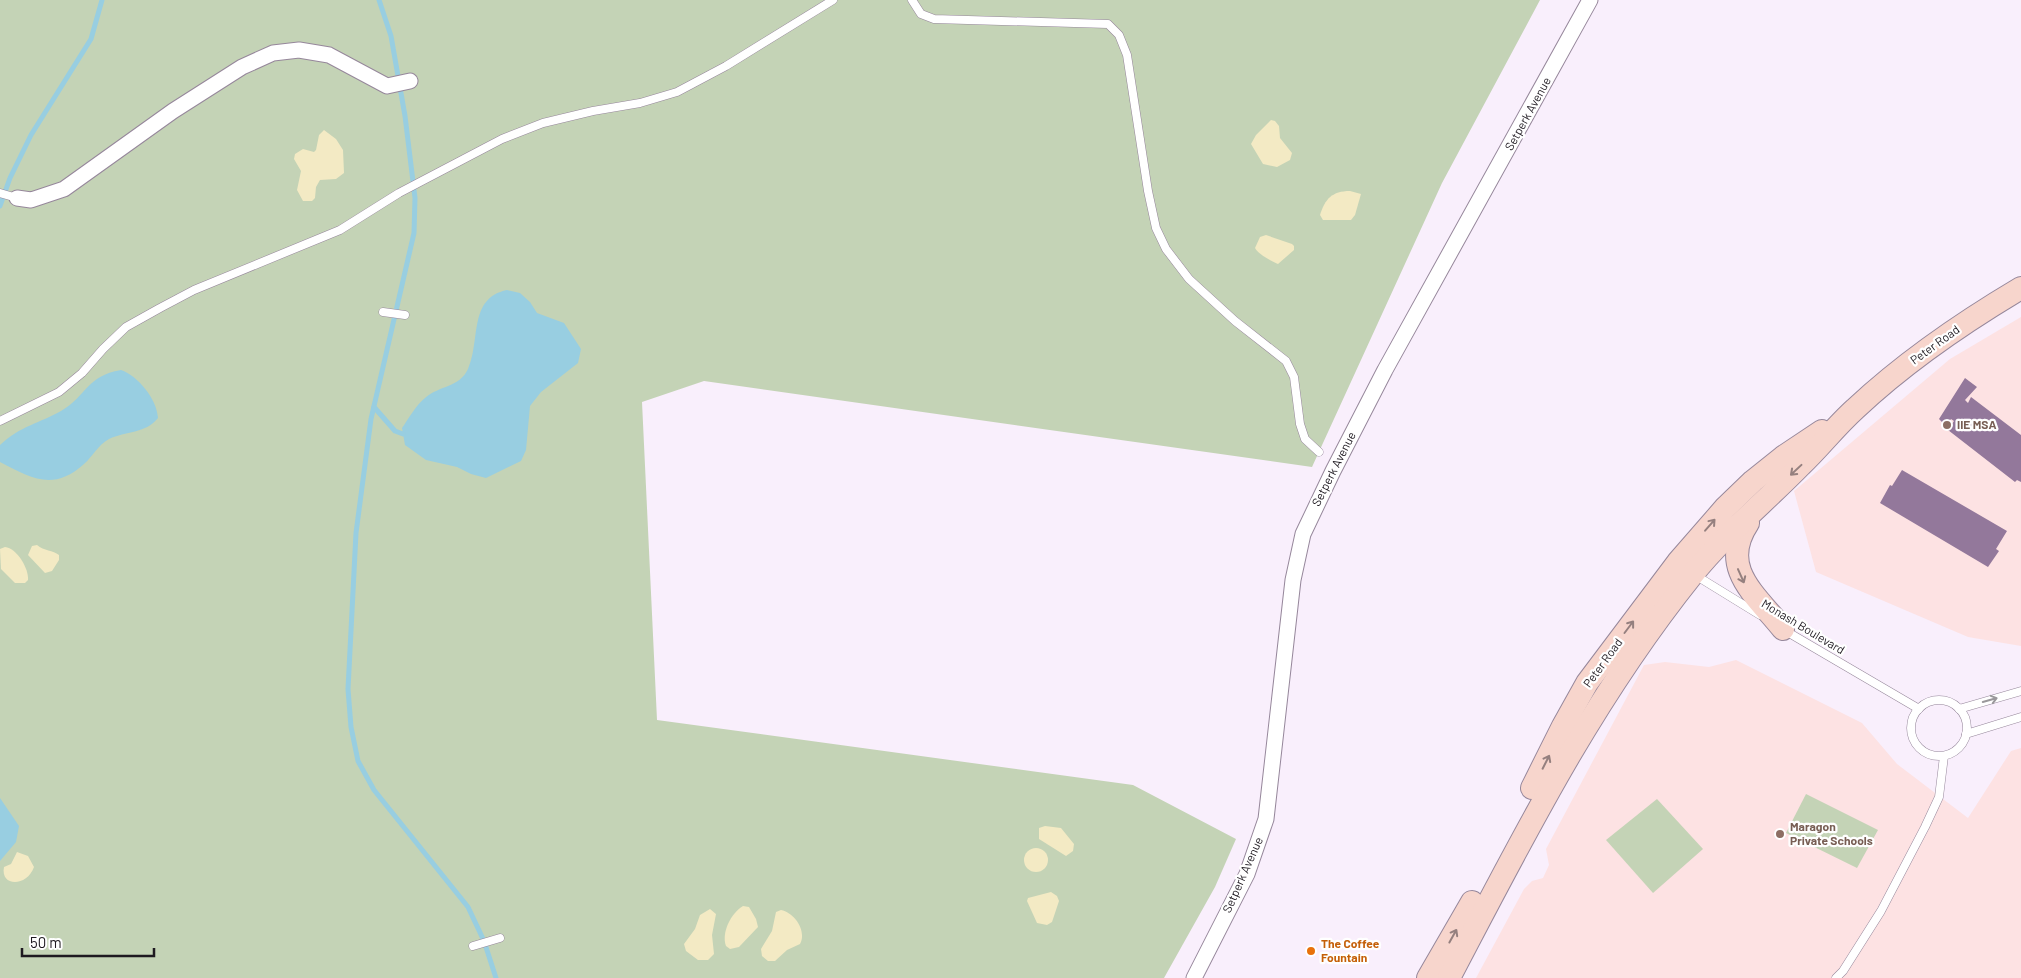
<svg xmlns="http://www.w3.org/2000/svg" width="2021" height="978" font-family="Barlow,sans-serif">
<rect width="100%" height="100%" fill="#f9effc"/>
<!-- commercial -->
<g fill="#fde2e3">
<path d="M 2021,317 L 2021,646 L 1968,637 L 1816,572 L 1794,491 L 1950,359 Z"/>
<path d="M 1736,660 L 1862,723 L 1897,764 L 1968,818 L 2011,751 L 2021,748 L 2021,978 L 1476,978 L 1524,889 L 1532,881 L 1543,878 L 1549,865 L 1546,849 L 1644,665 L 1665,662 L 1709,667 Z"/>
</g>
<!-- green -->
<g fill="#c4d3b6">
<path d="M 0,0 L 1540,0 L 1442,183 L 1312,467 L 704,381 L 642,402 L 657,720 L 1133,785 L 1236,839 L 1215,887 L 1164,978 L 0,978 Z"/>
<path d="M 1806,794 L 1878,830 L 1857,868 L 1786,833 Z"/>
<path d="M 1657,799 L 1703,849 L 1653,893 L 1606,840 Z"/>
</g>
<!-- sand -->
<g fill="#f3eac4">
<path d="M 1271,120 L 1275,121 L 1279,126 L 1280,138 L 1292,153 L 1290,160 L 1277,167 L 1263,164 L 1251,144 L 1256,135 Z"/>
<path d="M 324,130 L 336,139 L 343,150 L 344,173 L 336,179 L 320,180 L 316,187 L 315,198 L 312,201 L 303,201 L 297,190 L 301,171 L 294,159 L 295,154 L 303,149 L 314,152 L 316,150 L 319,135 Z"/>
<path d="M 1350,191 L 1361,194 L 1355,215 L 1351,220 L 1323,220 L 1320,215 C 1325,199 1332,191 1350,191 Z"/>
<path d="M 1266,235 L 1292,244 L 1294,246 L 1294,250 L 1278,264 C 1271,261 1258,254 1255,248 L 1260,237 Z"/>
<path d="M 37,545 C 44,551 53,550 59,555 L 59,560 L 52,571 L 45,573 L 28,555 L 32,546 Z"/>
<path d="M 5,547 C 17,548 29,569 28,580 L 25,583 L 15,583 L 1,569 L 0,549 Z"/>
<path d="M 1045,826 L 1061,828 L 1074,844 L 1073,851 L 1066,856 L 1039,839 L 1039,828 Z"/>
<circle cx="1036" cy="860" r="12"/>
<path d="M 17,852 L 28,856 L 34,867 C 27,887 0,887 4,867 L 11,864 Z"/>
<path d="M 1051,892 L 1057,896 L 1059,901 L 1052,922 L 1047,925 L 1037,923 L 1027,901 L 1028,898 Z"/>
<path d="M 743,906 L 749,907 L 756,919 L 758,927 L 739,947 L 730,949 L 726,946 C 721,933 731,913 743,906 Z"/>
<path d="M 710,909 L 716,914 L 712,935 L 714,954 L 708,960 L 698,960 L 686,951 L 684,944 L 695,929 L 700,915 Z"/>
<path d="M 781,910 C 795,913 807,931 800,944 L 787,950 L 775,961 L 768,961 L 762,956 L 761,949 L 772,931 L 776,912 Z"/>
</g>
<!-- water -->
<g fill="#98cee1">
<path d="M 507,290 L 520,293 L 530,302 L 537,313 L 564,323 L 581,349 L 578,363 L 541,392 L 530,406 L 526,450 L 521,461 L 486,478 L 471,474 L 457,467 L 426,460 L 405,445 L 402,428 C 409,418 416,405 425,398 C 440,385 459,388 468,369 C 481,340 468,298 507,290 Z"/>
<path d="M 121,370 C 138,376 157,399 158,418 C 145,434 126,431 109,439 C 98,445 93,456 84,464 C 53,492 31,478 0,462 L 0,445 C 22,425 38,424 61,411 C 88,395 86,376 121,370 Z"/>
<path d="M 0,798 L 19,826 L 16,842 L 0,861 Z"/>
</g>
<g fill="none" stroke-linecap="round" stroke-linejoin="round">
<!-- stream -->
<g stroke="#98cee1" stroke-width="5">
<path d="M 379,0 L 391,36 L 405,116 L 415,198 L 414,233 L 371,419 L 356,533 L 348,689 L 351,727 L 358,761 L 374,790 L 468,907 L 484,941 L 496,978"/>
<path d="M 0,206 L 10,178 L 31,135 L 91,39 L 102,0"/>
<path d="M 374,407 L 395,431 L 403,434"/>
</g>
</g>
<!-- building -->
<g fill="#93789b">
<path d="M 1965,378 L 1977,387 L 1965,400 L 1968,403 L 1971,397 L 2021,435 L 2021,482 L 2017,480 L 2015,482 L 1948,430 L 1954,421 L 1951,419 L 1946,426 L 1939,419 Z"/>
<path d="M 1902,470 L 2007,531 L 1996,549 L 1999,551 L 1988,567 L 1880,503 L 1890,485 L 1892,486 Z"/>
</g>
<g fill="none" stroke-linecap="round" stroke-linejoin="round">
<defs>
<g id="service">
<path d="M 912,0 L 921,14 L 934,19 L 1108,24 L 1119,35 L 1127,55 L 1148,191 L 1156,228 L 1166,249 L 1189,279 L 1235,321 L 1286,361 L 1294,377 L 1300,424 L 1305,439 L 1319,452"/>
<path d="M 0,193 L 17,198"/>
<path d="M 383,312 L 405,315"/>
<path d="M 0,421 L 59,392 L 82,373 L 103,349 L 126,327 L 160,308 L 194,290 L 340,230 L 399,193 L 502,139 L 543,123 L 593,111 L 640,103 L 677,92 L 726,66 L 833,0"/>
<path d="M 1695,575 L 1760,615"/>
<path d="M 1784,630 L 1919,709"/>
<circle cx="1939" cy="728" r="28"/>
<path d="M 1959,709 L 2021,691"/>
<path d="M 1966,734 L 2021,717"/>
<path d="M 473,946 L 500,938"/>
<path d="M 1836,978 L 1843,971 L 1881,911 L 1925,827 L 1939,797 L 1944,756"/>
</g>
<g id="minor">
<path d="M 17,198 L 31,200 L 64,189 L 173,111 L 242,67 L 273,53 L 299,50 L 329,55 L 387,86 L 410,81"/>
<path d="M 1194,978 L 1247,874 L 1266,819 L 1293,580 L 1303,534 L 1333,471 L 1385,370 L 1590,0"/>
</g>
<g id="secondary">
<path d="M 1748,523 C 1718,568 1756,595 1783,629"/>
<path d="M 1532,788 L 1563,726 L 1587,683 L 1678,562 L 1725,508 L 1753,481 L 1783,457 L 1822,431"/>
<path d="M 1428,978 L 1472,902"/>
<path d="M 1449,978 C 1523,837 1591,701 1692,575 C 1724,535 1765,502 1801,465 C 1820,447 1836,426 1855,409 C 1905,362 1962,323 2021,288"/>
</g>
</defs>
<!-- service casing -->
<use href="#service" stroke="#96879b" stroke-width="9"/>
<!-- minor casing -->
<use href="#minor" stroke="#96879b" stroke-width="17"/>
<!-- secondary casing -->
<use href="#secondary" stroke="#96879b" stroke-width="24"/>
<!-- service -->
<use href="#service" stroke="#fff" stroke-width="8"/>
<!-- minor -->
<use href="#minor" stroke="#fff" stroke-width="15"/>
<!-- secondary -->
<use href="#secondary" stroke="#f7d5cc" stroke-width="22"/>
</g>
<!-- one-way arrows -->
<defs><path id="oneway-shaft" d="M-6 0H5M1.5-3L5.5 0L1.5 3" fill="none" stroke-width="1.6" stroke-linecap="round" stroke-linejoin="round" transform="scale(1.25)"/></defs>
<g stroke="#95807f">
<use href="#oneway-shaft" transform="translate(1796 470) rotate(137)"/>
<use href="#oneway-shaft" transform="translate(1710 525) rotate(-49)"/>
<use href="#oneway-shaft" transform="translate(1741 576) rotate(66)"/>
<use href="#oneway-shaft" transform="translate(1629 627) rotate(-53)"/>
<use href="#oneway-shaft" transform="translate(1546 762) rotate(-63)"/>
<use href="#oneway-shaft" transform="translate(1453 936) rotate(-61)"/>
</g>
<use stroke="#9a989b" href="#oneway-shaft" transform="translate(1990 700) rotate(-16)"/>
<!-- markers -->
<g fill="#8d6e63" stroke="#fff" stroke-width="2">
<circle cx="1947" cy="425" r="5"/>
<circle cx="1780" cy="834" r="5"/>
</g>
<circle fill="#e8710a" stroke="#fff" stroke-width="2" cx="1311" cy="951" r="5"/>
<g text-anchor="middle" stroke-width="4.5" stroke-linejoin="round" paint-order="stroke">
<!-- street labels -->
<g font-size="12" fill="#1e1920" stroke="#fff">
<text transform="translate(1528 114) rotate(-61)" y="4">Setperk Avenue</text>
<text transform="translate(1935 345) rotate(-36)" y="4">Peter Road</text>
<text transform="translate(1334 469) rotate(-63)" y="4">Setperk Avenue</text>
<text transform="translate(1803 627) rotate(31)" y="4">Monash Boulevard</text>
<text transform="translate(1603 663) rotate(-54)" y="4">Peter Road</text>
<text transform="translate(1243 875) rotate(-66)" y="4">Setperk Avenue</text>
</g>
<!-- education labels -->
<g font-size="12" font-weight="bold" fill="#785e54" stroke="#fff" text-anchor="start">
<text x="1957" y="429">IIE MSA</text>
<text x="1790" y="831">Maragon<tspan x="1790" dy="14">Private Schools</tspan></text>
</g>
<!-- food labels -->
<g font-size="12" font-weight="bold" fill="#c56008" stroke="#fff" text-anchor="start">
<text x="1321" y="948">The Coffee<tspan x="1321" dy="14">Fountain</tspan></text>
</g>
</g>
<!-- scale -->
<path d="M22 948v8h132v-8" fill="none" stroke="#1e1920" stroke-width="2.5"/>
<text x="30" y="948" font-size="15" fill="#1e1920" stroke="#ffffff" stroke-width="4" paint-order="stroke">50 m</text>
</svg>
